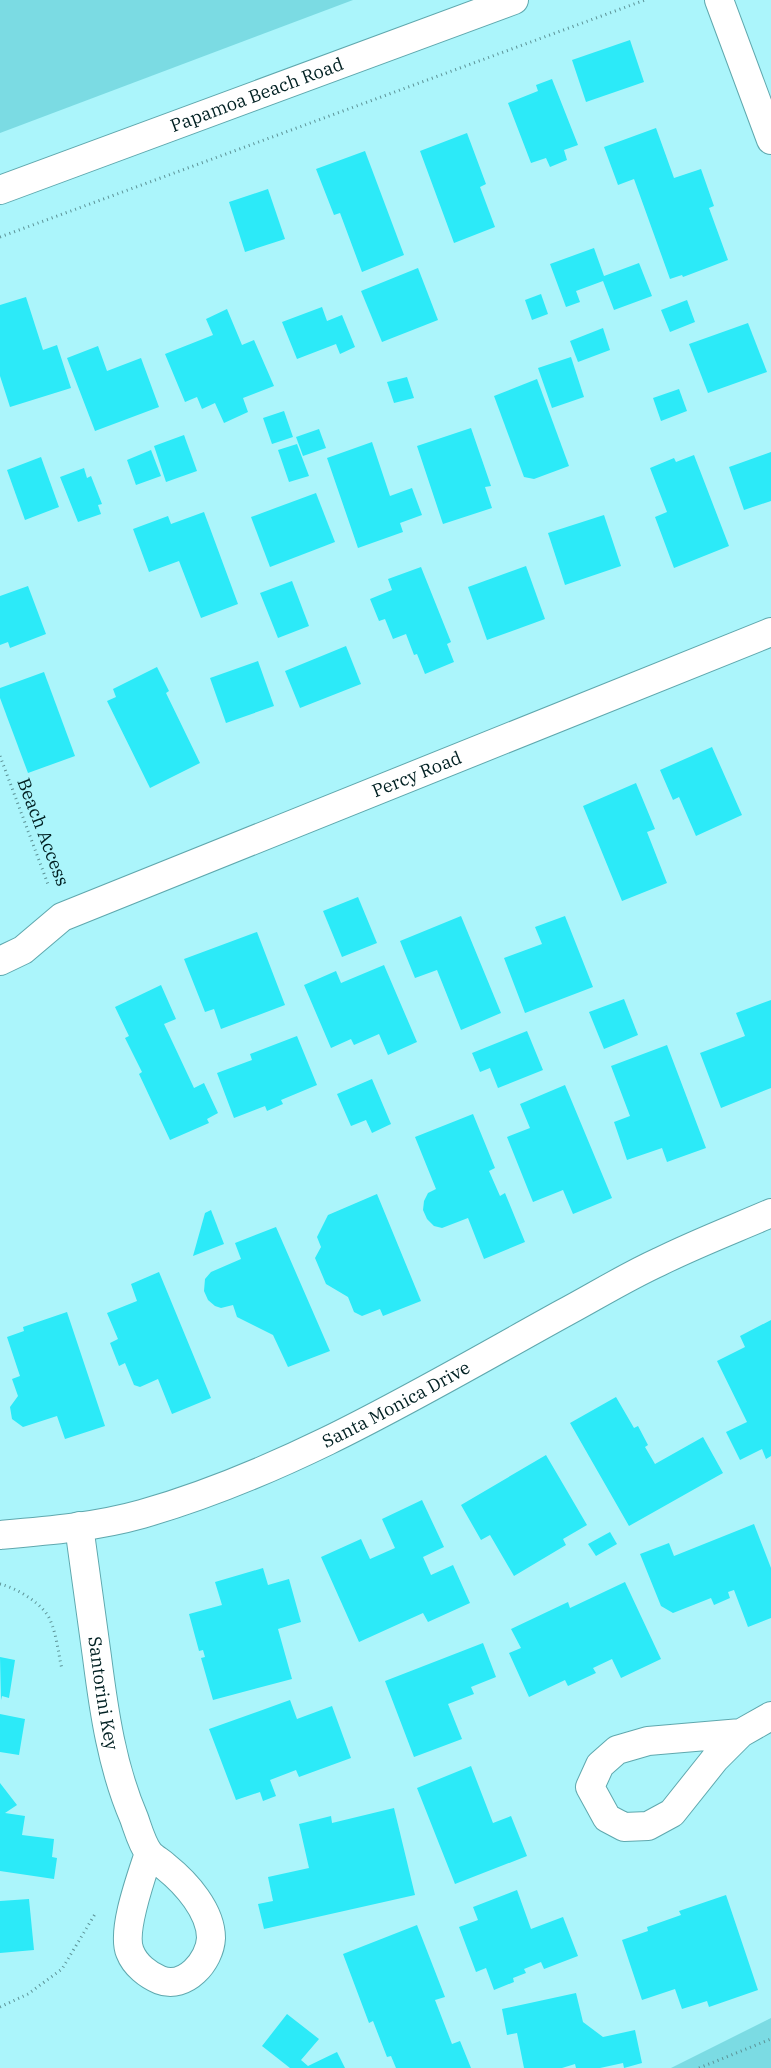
<svg xmlns="http://www.w3.org/2000/svg" width="771" height="2068" font-family="'IBM Plex Serif',serif">
<rect width="100%" height="100%" fill="#abf5fb"/>
<!-- green -->
<g fill="#7bdbe3">
<path d="M 0,0 L 353,0 L 0,133 Z"/>
<path d="M 771,2018 L 771,2068 L 671,2068 Z"/>
</g>
<!-- building -->
<g fill="#2ceaf8">
<path d="M 630,40 L 644,82 L 586,102 L 572,60 Z"/>
<path d="M 552,79 L 578,145 L 564,150 L 567,160 L 550,167 L 546,158 L 531,163 L 508,103 L 538,91 L 536,85 Z"/>
<path d="M 656,128 L 674,178 L 701,169 L 714,206 L 709,208 L 728,260 L 683,277 L 682,275 L 670,279 L 634,179 L 618,185 L 604,147 Z"/>
<path d="M 467,133 L 486,184 L 480,187 L 495,227 L 454,243 L 420,151 Z"/>
<path d="M 365,151 L 404,255 L 362,272 L 340,213 L 334,215 L 316,169 Z"/>
<path d="M 268,189 L 285,239 L 245,252 L 229,202 Z"/>
<path d="M 594,248 L 604,276 L 639,263 L 652,296 L 614,310 L 603,281 L 576,291 L 580,302 L 566,307 L 550,264 Z"/>
<path d="M 418,268 L 438,320 L 382,342 L 361,291 Z"/>
<path d="M 541,294 L 548,314 L 532,320 L 525,300 Z"/>
<path d="M 26,297 L 43,350 L 57,345 L 71,388 L 10,407 L 0,376 L 0,305 Z"/>
<path d="M 687,300 L 695,322 L 670,332 L 661,310 Z"/>
<path d="M 322,307 L 327,321 L 342,315 L 355,347 L 340,354 L 336,344 L 297,359 L 282,322 Z"/>
<path d="M 227,309 L 242,345 L 254,340 L 274,386 L 243,398 L 248,412 L 224,423 L 215,403 L 202,409 L 197,397 L 185,402 L 165,354 L 213,335 L 206,319 Z"/>
<path d="M 748,323 L 767,372 L 708,393 L 689,344 Z"/>
<path d="M 603,328 L 610,350 L 578,362 L 570,341 Z"/>
<path d="M 98,346 L 107,371 L 141,358 L 159,407 L 95,431 L 67,358 Z"/>
<path d="M 571,357 L 584,397 L 552,408 L 538,368 Z"/>
<path d="M 407,377 L 414,398 L 394,403 L 387,382 Z"/>
<path d="M 537,379 L 569,466 L 534,479 L 524,477 L 494,396 Z"/>
<path d="M 679,389 L 687,411 L 661,421 L 653,398 Z"/>
<path d="M 284,411 L 293,437 L 272,444 L 263,418 Z"/>
<path d="M 471,428 L 491,486 L 485,487 L 492,508 L 443,524 L 417,446 Z"/>
<path d="M 319,429 L 326,448 L 303,456 L 296,437 Z"/>
<path d="M 184,435 L 197,471 L 166,482 L 154,446 Z"/>
<path d="M 372,442 L 390,496 L 412,488 L 422,515 L 400,523 L 403,532 L 358,548 L 327,458 Z"/>
<path d="M 297,444 L 309,476 L 289,482 L 278,450 Z"/>
<path d="M 151,450 L 161,476 L 136,485 L 127,460 Z"/>
<path d="M 771,452 L 771,501 L 744,510 L 729,467 Z"/>
<path d="M 694,455 L 729,546 L 674,568 L 655,517 L 667,512 L 650,468 L 674,458 L 676,462 Z"/>
<path d="M 41,457 L 59,507 L 25,520 L 7,470 Z"/>
<path d="M 84,468 L 87,478 L 91,476 L 102,504 L 98,505 L 101,514 L 78,522 L 60,477 Z"/>
<path d="M 316,493 L 335,542 L 270,567 L 251,517 Z"/>
<path d="M 204,512 L 238,604 L 201,618 L 179,561 L 149,572 L 133,529 L 168,516 L 171,524 Z"/>
<path d="M 604,515 L 621,566 L 565,585 L 548,533 Z"/>
<path d="M 526,566 L 545,619 L 487,640 L 468,587 Z"/>
<path d="M 421,567 L 451,642 L 447,644 L 454,662 L 425,674 L 417,654 L 414,655 L 406,634 L 393,639 L 385,619 L 379,621 L 370,599 L 392,590 L 388,579 Z"/>
<path d="M 292,581 L 309,626 L 278,638 L 260,593 Z"/>
<path d="M 28,586 L 46,634 L 10,648 L 8,642 L 0,645 L 0,596 Z"/>
<path d="M 346,646 L 361,684 L 300,708 L 285,671 Z"/>
<path d="M 258,661 L 274,706 L 226,723 L 210,678 Z"/>
<path d="M 157,667 L 169,691 L 166,693 L 200,763 L 150,788 L 107,701 L 116,697 L 113,689 Z"/>
<path d="M 44,672 L 75,756 L 28,773 L 0,698 L 0,688 Z"/>
<path d="M 712,747 L 742,815 L 696,836 L 679,797 L 673,800 L 660,770 Z"/>
<path d="M 636,783 L 655,829 L 647,832 L 667,883 L 622,901 L 583,806 Z"/>
<path d="M 358,897 L 377,943 L 342,957 L 323,911 Z"/>
<path d="M 461,916 L 501,1013 L 461,1030 L 437,970 L 415,978 L 400,941 Z"/>
<path d="M 565,916 L 593,987 L 525,1013 L 504,958 L 542,944 L 535,927 Z"/>
<path d="M 257,932 L 285,1005 L 221,1029 L 214,1009 L 205,1012 L 184,959 Z"/>
<path d="M 384,965 L 417,1042 L 388,1055 L 379,1034 L 354,1045 L 351,1039 L 331,1048 L 304,985 L 336,971 L 341,983 Z"/>
<path d="M 161,985 L 176,1019 L 164,1024 L 194,1088 L 204,1083 L 218,1113 L 207,1119 L 209,1123 L 170,1140 L 139,1074 L 142,1072 L 125,1038 L 129,1036 L 115,1007 Z"/>
<path d="M 624,999 L 638,1035 L 604,1049 L 589,1012 Z"/>
<path d="M 771,1000 L 771,1088 L 721,1108 L 700,1053 L 745,1036 L 736,1013 Z"/>
<path d="M 527,1031 L 543,1070 L 498,1088 L 490,1068 L 480,1072 L 472,1053 Z"/>
<path d="M 297,1036 L 317,1085 L 281,1100 L 283,1104 L 267,1111 L 265,1106 L 234,1118 L 217,1073 L 252,1060 L 250,1054 Z"/>
<path d="M 667,1045 L 706,1148 L 667,1162 L 662,1148 L 627,1160 L 614,1122 L 630,1116 L 611,1066 Z"/>
<path d="M 372,1079 L 391,1124 L 372,1133 L 366,1120 L 351,1126 L 337,1094 Z"/>
<path d="M 565,1085 L 612,1198 L 573,1214 L 563,1190 L 533,1202 L 507,1137 L 530,1128 L 520,1104 Z"/>
<path d="M 473,1114 L 495,1168 L 489,1171 L 500,1196 L 505,1193 L 525,1242 L 484,1259 L 468,1218 L 442,1228 L 434,1226 L 427,1219 L 423,1210 L 424,1201 L 428,1193 L 436,1189 L 415,1137 Z"/>
<path d="M 377,1194 L 421,1301 L 383,1316 L 380,1309 L 362,1316 L 354,1312 L 348,1297 L 326,1284 L 315,1258 L 321,1247 L 317,1237 L 328,1215 Z"/>
<path d="M 211,1210 L 224,1244 L 193,1256 L 205,1213 Z"/>
<path d="M 276,1227 L 330,1351 L 288,1367 L 273,1335 L 237,1317 L 233,1305 L 221,1308 L 215,1306 L 208,1300 L 204,1291 L 205,1279 L 211,1272 L 241,1259 L 235,1243 Z"/>
<path d="M 159,1272 L 211,1398 L 172,1414 L 158,1379 L 140,1387 L 134,1385 L 125,1363 L 119,1366 L 110,1343 L 118,1339 L 107,1313 L 137,1301 L 131,1284 Z"/>
<path d="M 67,1312 L 105,1426 L 65,1439 L 57,1416 L 23,1427 L 12,1419 L 10,1407 L 18,1396 L 12,1379 L 20,1376 L 7,1337 L 24,1331 L 23,1327 Z"/>
<path d="M 771,1320 L 771,1456 L 766,1459 L 762,1449 L 740,1460 L 726,1432 L 747,1422 L 717,1361 L 745,1347 L 740,1336 Z"/>
<path d="M 616,1397 L 634,1428 L 638,1426 L 648,1445 L 645,1447 L 655,1464 L 703,1437 L 723,1473 L 629,1526 L 570,1423 Z"/>
<path d="M 546,1455 L 587,1525 L 563,1539 L 566,1545 L 514,1576 L 490,1535 L 481,1540 L 461,1505 Z"/>
<path d="M 422,1500 L 444,1547 L 423,1557 L 431,1575 L 453,1565 L 470,1603 L 428,1622 L 423,1613 L 359,1642 L 321,1557 L 361,1539 L 370,1559 L 395,1548 L 382,1519 Z"/>
<path d="M 754,1524 L 771,1568 L 771,1618 L 748,1627 L 734,1590 L 728,1592 L 730,1598 L 714,1605 L 711,1598 L 673,1613 L 661,1606 L 640,1554 L 669,1543 L 674,1556 Z"/>
<path d="M 610,1532 L 617,1544 L 596,1556 L 588,1544 Z"/>
<path d="M 263,1568 L 268,1585 L 289,1579 L 301,1622 L 278,1629 L 292,1679 L 213,1700 L 201,1658 L 205,1657 L 203,1650 L 199,1651 L 189,1614 L 222,1605 L 215,1582 Z"/>
<path d="M 625,1582 L 661,1659 L 621,1678 L 612,1659 L 593,1668 L 596,1673 L 568,1686 L 565,1680 L 529,1697 L 509,1653 L 521,1648 L 511,1629 L 568,1602 L 570,1608 Z"/>
<path d="M 483,1643 L 496,1677 L 471,1687 L 474,1694 L 448,1704 L 462,1739 L 414,1757 L 385,1681 Z"/>
<path d="M 0,1657 L 15,1660 L 9,1698 L 2,1696 L 1,1700 Z"/>
<path d="M 290,1700 L 297,1719 L 332,1706 L 351,1758 L 299,1777 L 296,1770 L 270,1780 L 276,1796 L 263,1801 L 260,1792 L 236,1800 L 209,1729 Z"/>
<path d="M 0,1714 L 25,1719 L 19,1755 L 0,1752 Z"/>
<path d="M 471,1766 L 493,1823 L 511,1816 L 527,1856 L 455,1884 L 417,1788 Z"/>
<path d="M 0,1783 L 17,1805 L 5,1813 L 25,1816 L 22,1835 L 54,1839 L 52,1857 L 57,1858 L 54,1879 L 0,1871 Z"/>
<path d="M 394,1808 L 415,1895 L 264,1929 L 258,1904 L 273,1901 L 268,1877 L 309,1868 L 299,1824 L 331,1816 L 332,1823 Z"/>
<path d="M 517,1890 L 531,1929 L 563,1917 L 578,1956 L 544,1969 L 541,1962 L 524,1969 L 526,1973 L 513,1978 L 514,1982 L 494,1990 L 486,1968 L 476,1972 L 459,1927 L 478,1920 L 473,1907 Z"/>
<path d="M 726,1895 L 758,1990 L 709,2007 L 707,2001 L 682,2009 L 675,1989 L 642,2000 L 622,1940 L 648,1931 L 647,1927 L 681,1915 L 679,1911 Z"/>
<path d="M 29,1899 L 34,1950 L 0,1953 L 0,1901 Z"/>
<path d="M 417,1925 L 445,1997 L 435,2000 L 452,2044 L 460,2041 L 471,2068 L 396,2068 L 391,2056 L 387,2057 L 373,2021 L 369,2023 L 343,1954 Z"/>
<path d="M 576,1993 L 583,2022 L 603,2037 L 635,2030 L 642,2063 L 624,2068 L 623,2063 L 600,2068 L 576,2068 L 575,2064 L 562,2068 L 524,2068 L 517,2033 L 507,2035 L 502,2009 Z"/>
<path d="M 287,2014 L 319,2039 L 301,2060 L 308,2066 L 337,2052 L 345,2068 L 290,2068 L 262,2046 Z"/>
</g>
<g fill="none" stroke-linecap="round" stroke-linejoin="round">
<defs>
<g id="minor">
<path d="M 719,0 L 771,140"/>
<path id="s1" d="M 0,961 L 23,950 L 62,917 L 771,632"/>
<path id="s2" d="M 79,1526 C 85,1570 91,1613 97,1657 C 104,1712 112,1767 134,1818 C 138,1829 142,1844 149,1853 C 153,1858 161,1862 166,1867 C 186,1883 211,1911 211,1938 C 210,1961 185,1990 160,1980 C 148,1975 135,1965 130,1952 C 121,1931 142,1875 149,1853"/>
<path id="s3" d="M 0,1535 C 47,1531 96,1527 142,1514 C 292,1471 426,1389 562,1314 C 594,1297 626,1277 659,1262 C 695,1244 734,1229 771,1213"/>
<path d="M 741,1733 L 648,1741 L 617,1750 L 600,1765 L 590,1787 L 607,1818 L 624,1827 L 648,1826 L 672,1813 L 715,1759 L 741,1733 L 771,1716"/>
</g>
<g id="secondary">
<path id="s4" d="M 0,190 L 514,0"/>
</g>
</defs>
<!-- minor casing -->
<use href="#minor" stroke="#5fa8ae" stroke-width="30"/>
<!-- secondary casing -->
<use href="#secondary" stroke="#5fa8ae" stroke-width="30"/>
<!-- path -->
<g stroke="#5c9296" stroke-width="3" stroke-dasharray="1 4" stroke-linecap="butt">
<path d="M 0,237 L 645,0"/>
<path d="M 0,756 L 49,887"/>
<path d="M 0,1584 C 16,1588 36,1600 46,1613 C 56,1626 58,1653 62,1669"/>
<path d="M 0,2007 L 28,1994 L 62,1969 L 95,1914"/>
<path d="M 699,2068 L 771,2039"/>
</g>
<!-- minor -->
<use href="#minor" stroke="#fff" stroke-width="28"/>
<!-- secondary -->
<use href="#secondary" stroke="#fff" stroke-width="28"/>
</g>
<g text-anchor="middle" stroke-width="4.5" stroke-linejoin="round" paint-order="stroke">
<!-- street labels -->
<g font-size="18" fill="#012022" stroke="#abf5fb">
<text dy="6" stroke="none"><textPath href="#s4" startOffset="274">Papamoa Beach Road</textPath></text>
<text dy="6" stroke="none"><textPath href="#s1" startOffset="459">Percy Road</textPath></text>
<text transform="translate(43 832) rotate(69)" y="6">Beach Access</text>
<text dy="6" stroke="none"><textPath href="#s3" startOffset="421">Santa Monica Drive</textPath></text>
<text dy="6" stroke="none"><textPath href="#s2" startOffset="169">Santorini Key</textPath></text>
</g>
</g>
</svg>
